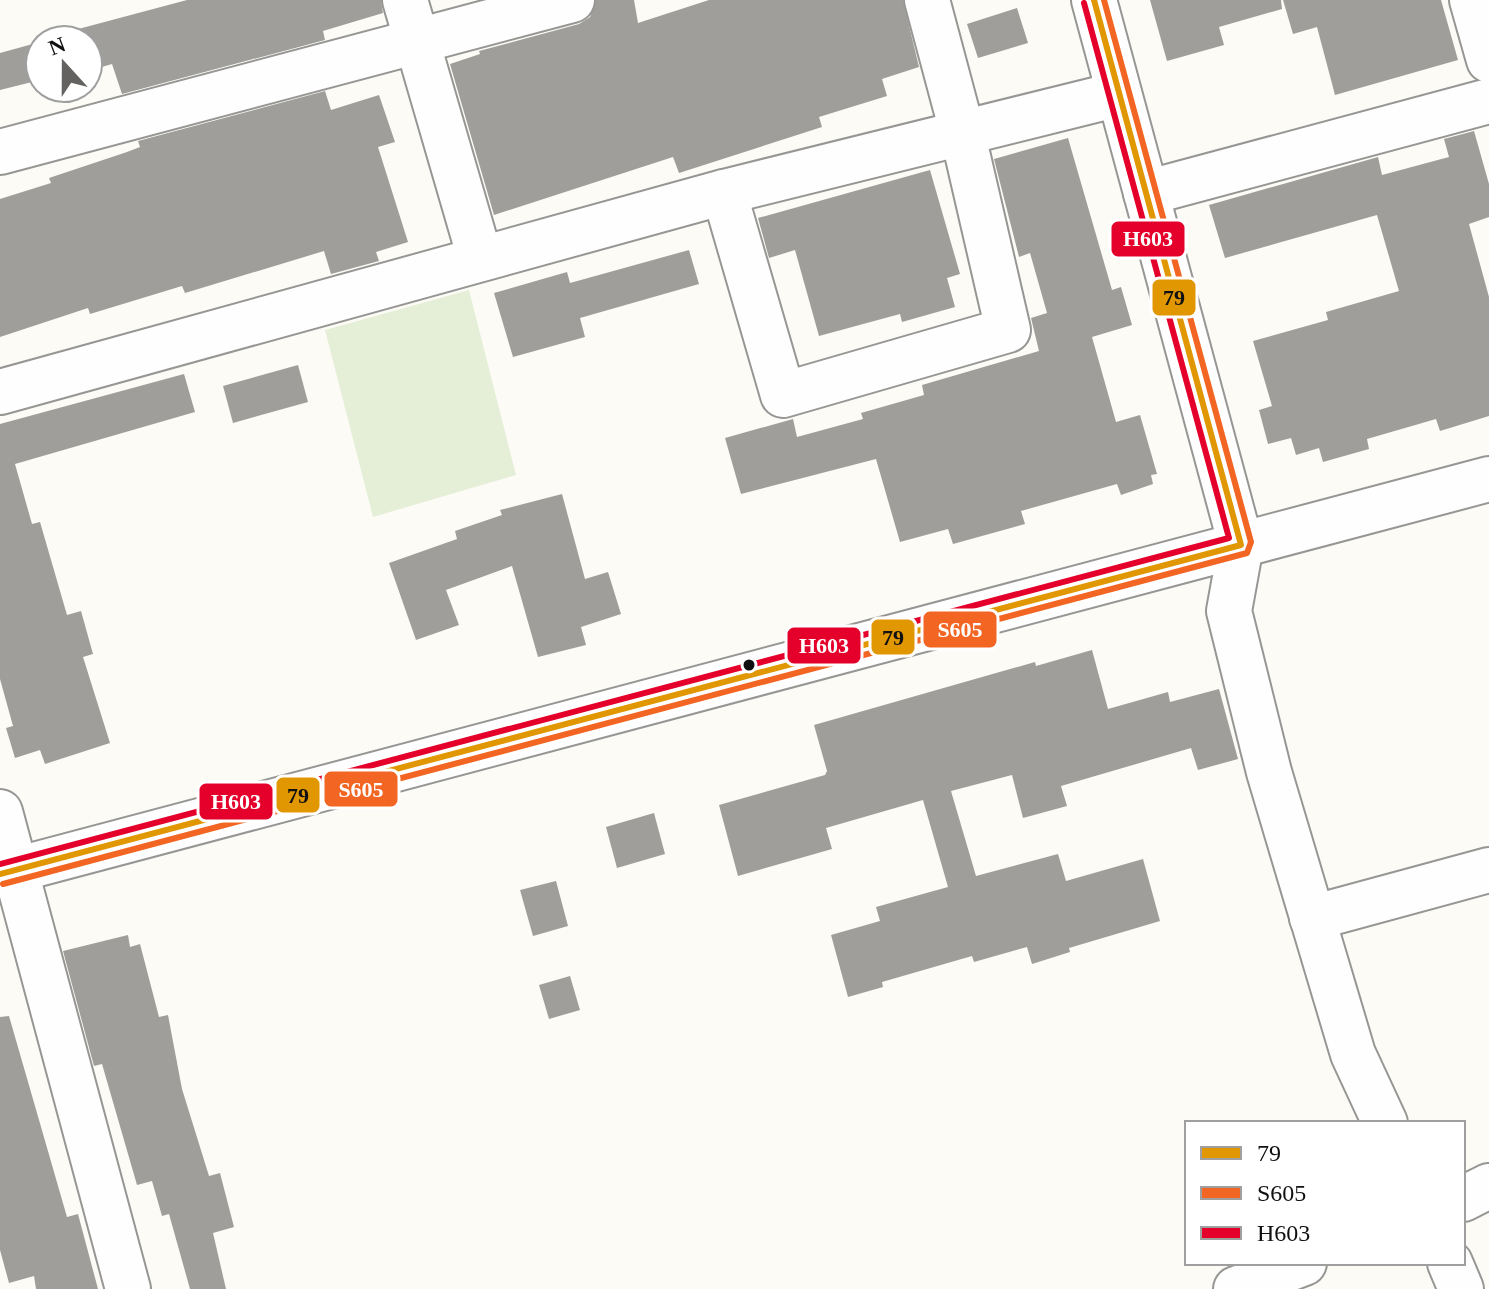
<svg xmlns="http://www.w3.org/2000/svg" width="1489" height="1289" font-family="'Times New Roman',serif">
<rect width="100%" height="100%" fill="#fcfbf6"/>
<!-- green -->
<path fill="#e5efd8" d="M 469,290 L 516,475 L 373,517 L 325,330 Z"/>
<!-- building -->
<g fill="#a09e9b">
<path d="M 187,0 L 381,0 L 383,13 L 323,31 L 325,40 L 122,94 L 112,64 L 88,71 L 88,40 L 49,40 L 68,35 L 67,32 Z"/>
<path d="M 596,0 L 634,0 L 638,23 L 709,0 L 903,0 L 919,67 L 882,79 L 887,96 L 819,117 L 822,127 L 679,173 L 673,157 L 494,215 L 450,64 L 480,54 L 479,51 L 579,24 L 590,17 Z"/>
<path d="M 1150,0 L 1281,0 L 1282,9 L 1219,27 L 1224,45 L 1167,61 Z"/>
<path d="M 1283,0 L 1441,0 L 1458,60 L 1335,95 L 1317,27 L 1293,34 Z"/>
<path d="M 1017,8 L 1028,43 L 978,58 L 967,24 Z"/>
<path d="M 40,42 L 40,80 L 0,90 L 0,53 Z"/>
<path d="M 325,91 L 331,110 L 379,95 L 395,142 L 378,147 L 408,242 L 376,252 L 379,261 L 331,274 L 324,251 L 185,293 L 182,286 L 90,314 L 88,308 L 0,337 L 0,199 L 51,183 L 49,178 L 127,152 L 140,147 L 138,141 Z"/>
<path d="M 1474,131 L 1489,184 L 1489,217 L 1469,224 L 1489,297 L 1489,416 L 1440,431 L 1436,419 L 1367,439 L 1369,449 L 1323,462 L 1319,448 L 1296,455 L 1291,438 L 1268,444 L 1259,410 L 1272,406 L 1253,341 L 1328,320 L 1326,312 L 1399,291 L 1377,215 L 1225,258 L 1209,205 L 1378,157 L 1382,175 L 1449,157 L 1444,139 Z"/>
<path d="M 1068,138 L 1112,290 L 1121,287 L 1132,325 L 1092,337 L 1116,422 L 1140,415 L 1157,474 L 1151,475 L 1153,484 L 1121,495 L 1117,484 L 1021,511 L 1025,524 L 953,544 L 948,529 L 900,542 L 876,459 L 741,494 L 725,438 L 793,419 L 797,437 L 863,419 L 861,413 L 924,395 L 922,385 L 1039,351 L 1031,318 L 1047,313 L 1030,253 L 1019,257 L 994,159 Z"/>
<path d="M 930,170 L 960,274 L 947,278 L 955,307 L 902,322 L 900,314 L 819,336 L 795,250 L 769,258 L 758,218 Z"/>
<path d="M 689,250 L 699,284 L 580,318 L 585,337 L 513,357 L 494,293 L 567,272 L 570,283 Z"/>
<path d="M 298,365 L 308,402 L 233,423 L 223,386 Z"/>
<path d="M 184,374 L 195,412 L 15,464 L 32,524 L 40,522 L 67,615 L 81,611 L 93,654 L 83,657 L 110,743 L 45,764 L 40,750 L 15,758 L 6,728 L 13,726 L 0,679 L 0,424 Z"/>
<path d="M 562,494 L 585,579 L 608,572 L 621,614 L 581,627 L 586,645 L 538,657 L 512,566 L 446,590 L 459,625 L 416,640 L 389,563 L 457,539 L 455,531 L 502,515 L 500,510 Z"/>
<path d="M 1092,650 L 1108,709 L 1168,692 L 1170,702 L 1219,689 L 1238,759 L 1198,770 L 1191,748 L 1061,786 L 1067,806 L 1023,818 L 1012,775 L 951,791 L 976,876 L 1058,854 L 1066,881 L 1143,859 L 1160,921 L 1069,948 L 1070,952 L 1032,964 L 1027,947 L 974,962 L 972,956 L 882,982 L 883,987 L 848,997 L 831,935 L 880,921 L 876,907 L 948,887 L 923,800 L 826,828 L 832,849 L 738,876 L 719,805 L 825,775 L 827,771 L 814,725 L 1035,662 L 1036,666 Z"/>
<path d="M 654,813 L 665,854 L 617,868 L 606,827 Z"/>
<path d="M 556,881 L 568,926 L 533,936 L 520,890 Z"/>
<path d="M 128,935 L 130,947 L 140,944 L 159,1017 L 168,1015 L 182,1089 L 209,1176 L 220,1173 L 234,1227 L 213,1233 L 226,1289 L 190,1289 L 169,1214 L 162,1216 L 152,1181 L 137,1185 L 102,1064 L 94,1066 L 63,951 Z"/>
<path d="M 570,976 L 580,1010 L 549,1019 L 539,985 Z"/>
<path d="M 9,1016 L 67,1217 L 78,1214 L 98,1289 L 36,1289 L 34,1276 L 9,1283 L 0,1250 L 0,1017 Z"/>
</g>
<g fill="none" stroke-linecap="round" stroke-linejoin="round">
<defs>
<g id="minor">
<path d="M 405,0 L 480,258"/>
<path d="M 1094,0 L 1241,545 L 1229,611 L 1269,772 L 1353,1054 L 1385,1123"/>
<path d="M 1472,0 L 1489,60"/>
<path d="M 0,152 L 572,0"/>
<path d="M 724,192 L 783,395 L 1008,330 L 962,131 L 927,0"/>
<path d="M 1146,193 L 1489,101"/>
<path d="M 0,392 L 724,192 L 1119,94"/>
<path d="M 0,812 L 128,1289"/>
<path d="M 0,874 L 1489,479"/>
<path d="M 1312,918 L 1489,870"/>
<path d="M 1463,1199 L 1489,1186"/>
<path d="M 1450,1263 L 1461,1289"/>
<path d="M 1236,1289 L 1304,1263"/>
</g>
</defs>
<!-- minor casing -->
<use href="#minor" stroke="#969694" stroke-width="48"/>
<!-- minor -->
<use href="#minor" stroke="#fffefe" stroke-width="44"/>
<defs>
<path id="bus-1" d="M 0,874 L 1241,545 L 1094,0"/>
<path id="bus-2" d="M 3,884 L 1247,553 L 1251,542 L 1104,0"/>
<path id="bus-3" d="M 0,864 L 1229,538 L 1084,3"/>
</defs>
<!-- bus-1 casing -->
<use href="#bus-1" stroke="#fff" stroke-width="12"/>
<!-- bus-2 casing -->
<use href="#bus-2" stroke="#fff" stroke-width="12"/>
<!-- bus-3 casing -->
<use href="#bus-3" stroke="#fff" stroke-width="12"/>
<!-- bus-1 -->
<use href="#bus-1" stroke="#e09702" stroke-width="6"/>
<!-- bus-2 -->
<use href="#bus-2" stroke="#f26522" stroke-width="6"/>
<!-- bus-3 -->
<use href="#bus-3" stroke="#e4002b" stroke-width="6"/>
</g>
<!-- markers -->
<circle fill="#101010" stroke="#fff" stroke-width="3" cx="749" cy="665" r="7"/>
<g stroke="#fff" stroke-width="3">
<rect x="1110" y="220" width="76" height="38" rx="8" fill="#e4002b"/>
<rect x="1151" y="278" width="46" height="39" rx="8" fill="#e09702"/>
<rect x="922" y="610" width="76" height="39" rx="8" fill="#f26522"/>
<rect x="870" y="618" width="46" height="38" rx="8" fill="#e09702"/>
<rect x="786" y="626" width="76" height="39" rx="8" fill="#e4002b"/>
<rect x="323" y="770" width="76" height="38" rx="8" fill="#f26522"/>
<rect x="275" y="776" width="46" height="38" rx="8" fill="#e09702"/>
<rect x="198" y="782" width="76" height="39" rx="8" fill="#e4002b"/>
</g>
<g font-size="22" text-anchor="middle" font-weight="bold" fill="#fff">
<text x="1148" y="246">H603</text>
<text x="960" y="637">S605</text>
<text x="824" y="653">H603</text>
<text x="361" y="797">S605</text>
<text x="236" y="809">H603</text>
</g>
<g font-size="22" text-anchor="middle" font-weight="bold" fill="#111">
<text x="1174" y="305">79</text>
<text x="893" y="645">79</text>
<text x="298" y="803">79</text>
</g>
<!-- legend -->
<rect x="1185" y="1121" width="280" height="144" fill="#ffffff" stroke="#9f9f9f" stroke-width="2"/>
<rect x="1201" y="1147" width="40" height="12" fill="#e09702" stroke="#9f9f9f" stroke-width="2"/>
<text x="1257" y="1161" font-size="24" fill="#101010">79</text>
<rect x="1201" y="1187" width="40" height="12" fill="#f26522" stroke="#9f9f9f" stroke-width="2"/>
<text x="1257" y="1201" font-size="24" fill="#101010">S605</text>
<rect x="1201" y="1227" width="40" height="12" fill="#e4002b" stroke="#9f9f9f" stroke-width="2"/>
<text x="1257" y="1241" font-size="24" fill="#101010">H603</text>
<!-- north arrow -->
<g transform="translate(64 64) rotate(339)"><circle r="38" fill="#ffffff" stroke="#9f9f9f" stroke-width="2"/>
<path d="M0-6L14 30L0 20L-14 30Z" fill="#636260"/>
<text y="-12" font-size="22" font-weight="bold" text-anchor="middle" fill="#101010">N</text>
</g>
</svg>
